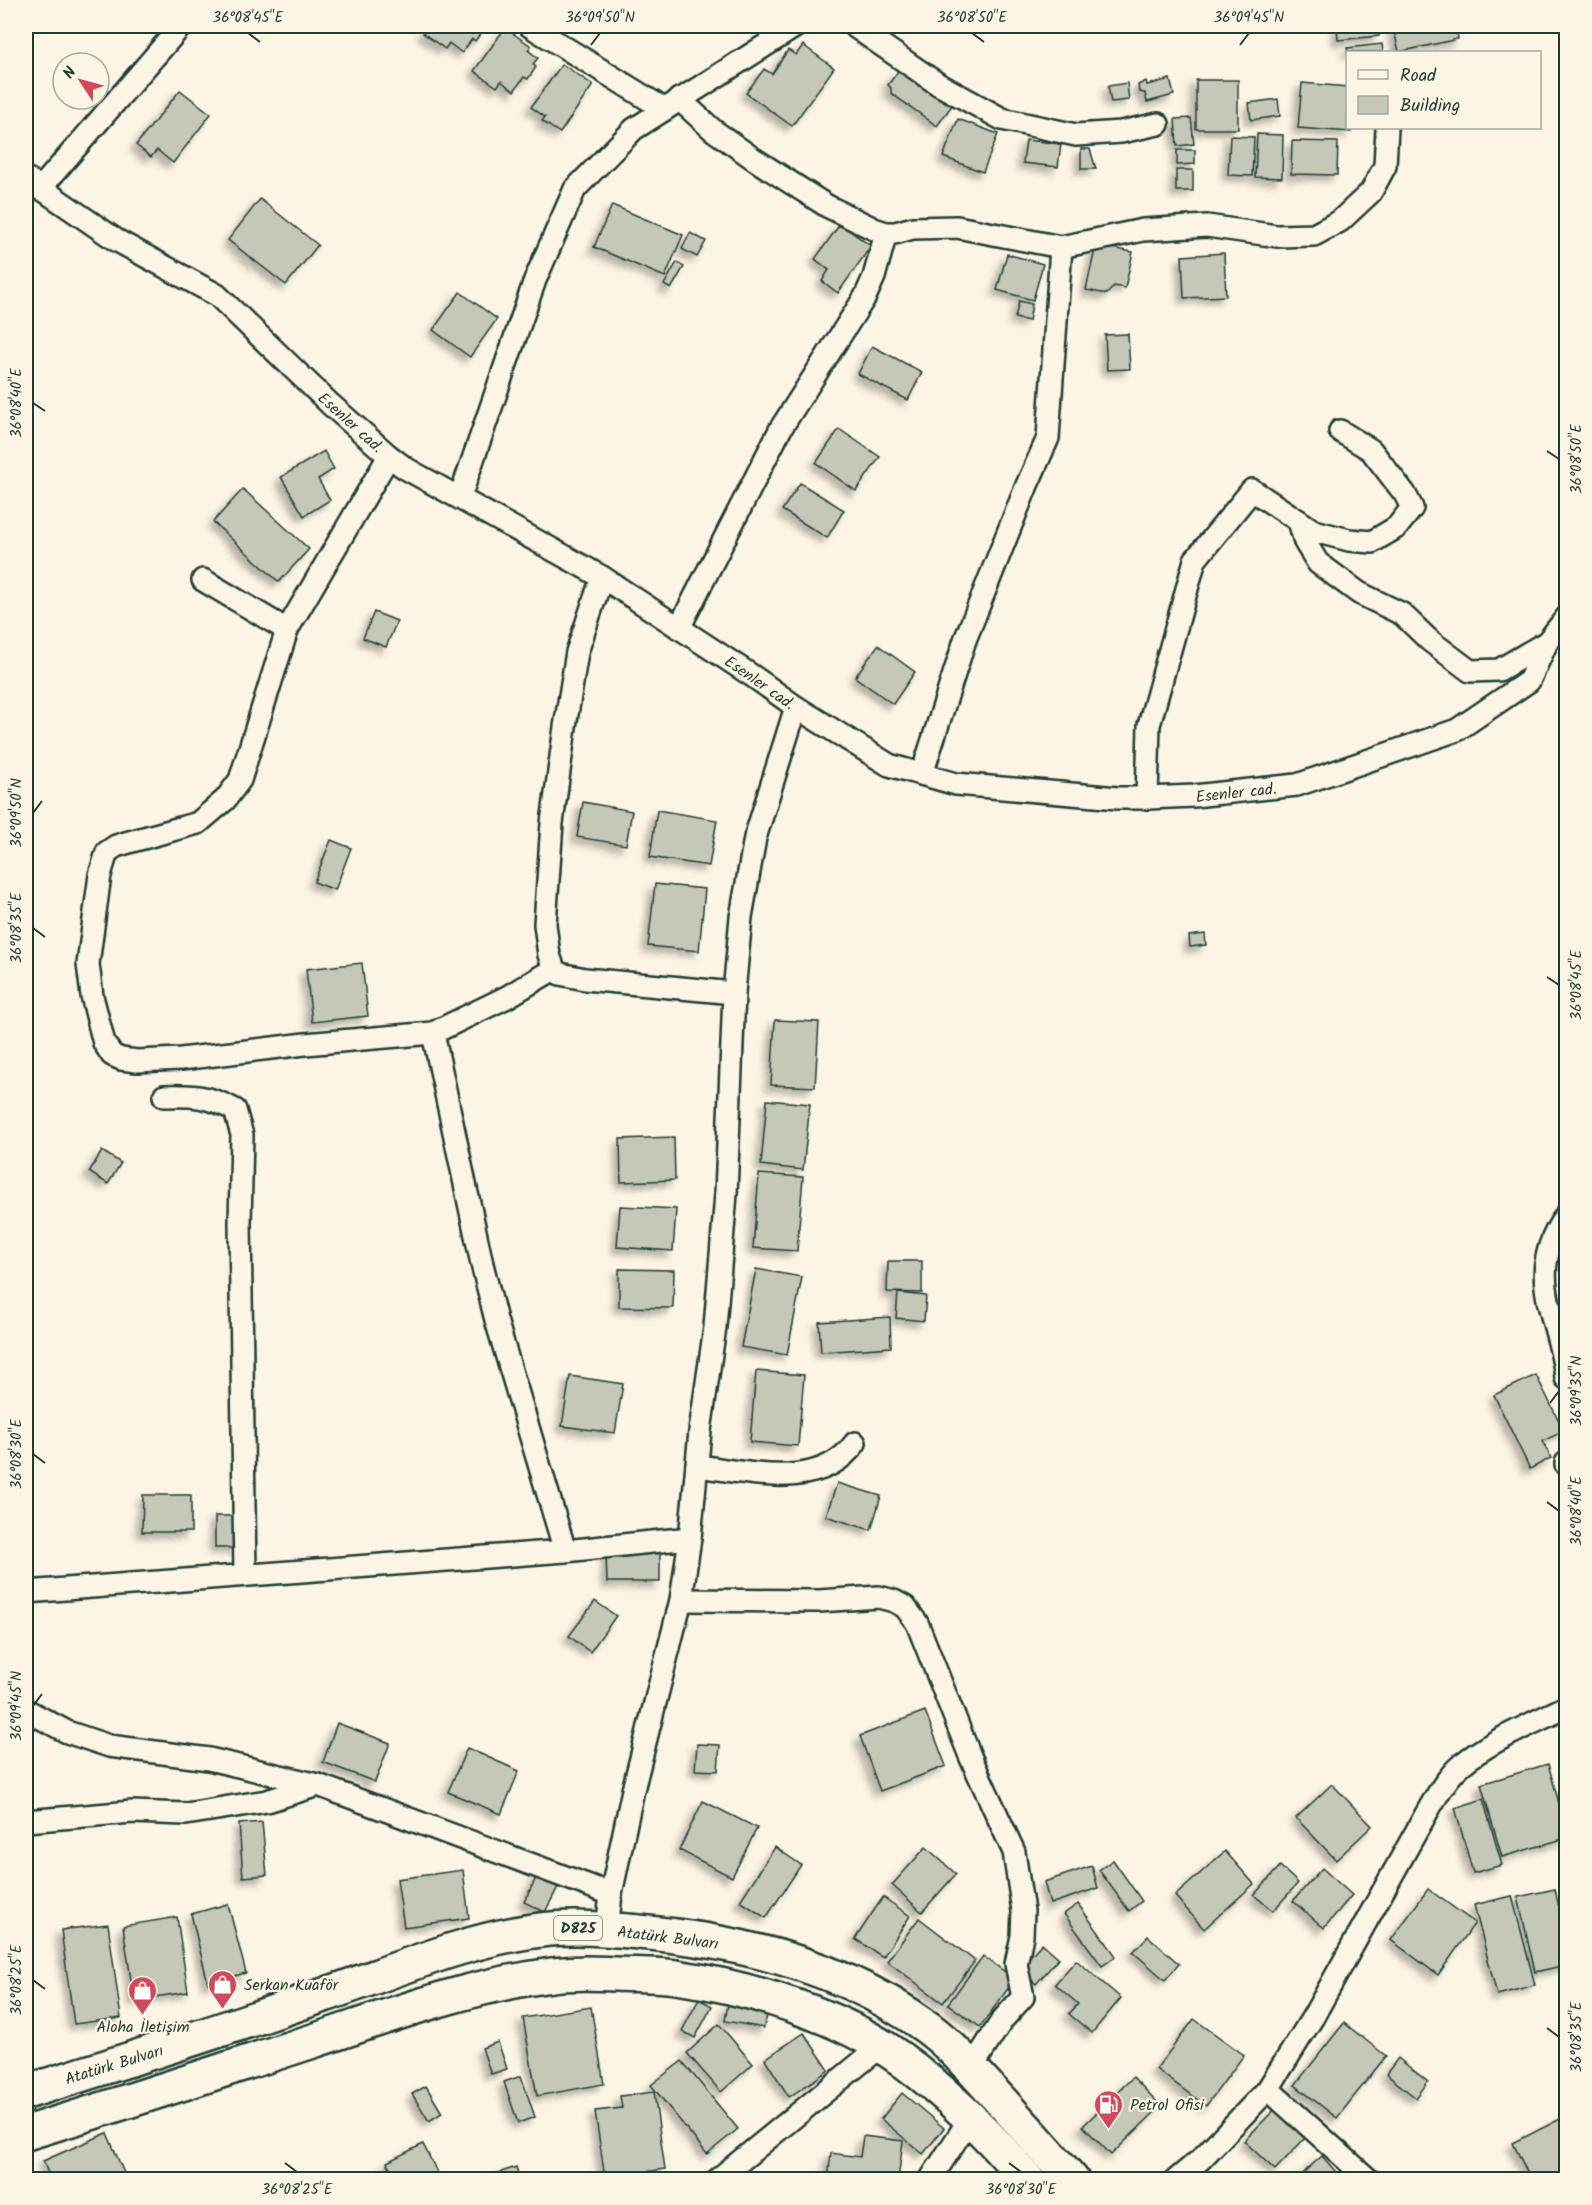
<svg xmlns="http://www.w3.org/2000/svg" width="1592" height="2205" font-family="Kalam,sans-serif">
<defs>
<filter id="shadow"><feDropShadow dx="-5.5" dy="5.5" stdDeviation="3" flood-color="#0004"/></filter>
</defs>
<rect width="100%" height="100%" fill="#fcf5e5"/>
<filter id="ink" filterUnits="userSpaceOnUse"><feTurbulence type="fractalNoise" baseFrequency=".0167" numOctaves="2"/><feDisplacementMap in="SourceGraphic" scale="12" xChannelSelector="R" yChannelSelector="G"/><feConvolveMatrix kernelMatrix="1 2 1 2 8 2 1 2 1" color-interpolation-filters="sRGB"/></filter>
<g filter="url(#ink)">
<!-- building -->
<g fill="#c5c7b9" stroke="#1f3d34" stroke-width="1.5" filter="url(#shadow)">
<path d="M 428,26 L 482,26 L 484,29 L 475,41 L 472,39 L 462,53 L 449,43 L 445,49 L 423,33 Z"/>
<path d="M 1337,26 L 1378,26 L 1379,36 L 1338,40 Z"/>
<path d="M 1393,26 L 1456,26 L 1458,39 L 1399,52 Z"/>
<path d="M 505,28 L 531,46 L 528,50 L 538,58 L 533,64 L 536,67 L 528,79 L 524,77 L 514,91 L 501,81 L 497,87 L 474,71 Z"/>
<path d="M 1382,44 L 1383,52 L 1348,52 L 1347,48 Z"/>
<path d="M 803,45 L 834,68 L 792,126 L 746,93 L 764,69 L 772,74 L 788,50 L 796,55 Z"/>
<path d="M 562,64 L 593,85 L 560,133 L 542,121 L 545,117 L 531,107 Z"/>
<path d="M 898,71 L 904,75 L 907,71 L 953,104 L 937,126 L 891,93 L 891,88 L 888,85 Z"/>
<path d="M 1170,79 L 1174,95 L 1147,102 L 1145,93 L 1139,92 L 1138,85 L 1146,81 L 1147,85 Z"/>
<rect x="1196" y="80" width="42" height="49"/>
<path d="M 1127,83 L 1129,100 L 1111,102 L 1108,86 Z"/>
<path d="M 1302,83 L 1348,87 L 1348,128 L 1351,128 L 1351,132 L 1298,128 Z"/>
<path d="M 180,90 L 211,114 L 173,163 L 157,150 L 151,157 L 136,145 Z"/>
<path d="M 1278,99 L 1280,116 L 1251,120 L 1249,103 Z"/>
<path d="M 1191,118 L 1194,144 L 1177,146 L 1175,119 Z"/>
<path d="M 958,119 L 998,134 L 983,172 L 943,157 Z"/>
<path d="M 1257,134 L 1283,135 L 1282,178 L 1255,177 Z"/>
<path d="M 1230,136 L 1254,137 L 1252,176 L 1228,175 Z"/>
<path d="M 1026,140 L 1061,144 L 1058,167 L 1023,163 Z"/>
<path d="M 1292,141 L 1338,142 L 1337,175 L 1291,174 Z"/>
<path d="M 1081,149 L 1090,149 L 1096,169 L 1081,169 Z"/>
<path d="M 1177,150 L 1195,150 L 1195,164 L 1177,165 Z"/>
<rect x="1176" y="170" width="17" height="21"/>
<path d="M 260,199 L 318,245 L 286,285 L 228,240 Z"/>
<path d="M 612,205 L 683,235 L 665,277 L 594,247 Z"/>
<path d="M 840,224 L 871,246 L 838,293 L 822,281 L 829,270 L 815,259 Z"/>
<path d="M 690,233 L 706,241 L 697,257 L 682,249 Z"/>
<path d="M 1096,245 L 1133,252 L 1125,288 L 1114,286 L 1107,294 L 1086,290 Z"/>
<path d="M 1224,253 L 1226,296 L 1184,298 L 1182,256 Z"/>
<path d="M 1007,254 L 1043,264 L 1033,300 L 997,290 Z"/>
<path d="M 677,262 L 684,267 L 671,289 L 664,285 Z"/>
<path d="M 460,292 L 497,319 L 470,357 L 433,330 Z"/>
<path d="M 1019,301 L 1032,304 L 1029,321 L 1015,318 Z"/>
<path d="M 1128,334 L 1130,369 L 1107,370 L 1105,335 Z"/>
<path d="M 872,346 L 922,372 L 908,400 L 858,374 Z"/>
<path d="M 839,429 L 880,457 L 856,491 L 816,463 Z"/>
<path d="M 324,451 L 334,469 L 318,479 L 330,500 L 304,516 L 281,477 Z"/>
<path d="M 800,483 L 844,510 L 827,538 L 782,510 Z"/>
<path d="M 243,489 L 309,549 L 279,582 L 213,522 Z"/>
<path d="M 374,612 L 397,621 L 386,647 L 363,638 Z"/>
<path d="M 878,645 L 915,672 L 893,704 L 855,677 Z"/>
<path d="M 583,802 L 632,811 L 626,845 L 577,837 Z"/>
<path d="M 657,810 L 717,820 L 709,866 L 650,857 Z"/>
<path d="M 331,840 L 351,848 L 335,890 L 314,882 Z"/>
<path d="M 655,884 L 705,889 L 699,951 L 648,946 Z"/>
<path d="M 1205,934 L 1206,945 L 1190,947 L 1189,936 Z"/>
<path d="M 362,963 L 368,1016 L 312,1022 L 306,969 Z"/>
<path d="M 775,1020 L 819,1022 L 815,1087 L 771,1085 Z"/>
<path d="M 767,1100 L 810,1104 L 803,1170 L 761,1165 Z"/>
<path d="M 674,1137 L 675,1180 L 621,1182 L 620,1139 Z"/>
<path d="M 102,1151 L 121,1163 L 108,1184 L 89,1172 Z"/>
<path d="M 759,1174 L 803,1177 L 797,1251 L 753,1248 Z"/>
<path d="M 620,1206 L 676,1209 L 673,1251 L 617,1247 Z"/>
<path d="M 888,1261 L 922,1261 L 922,1293 L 887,1292 Z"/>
<path d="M 619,1269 L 674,1270 L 673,1308 L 619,1307 Z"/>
<path d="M 756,1269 L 802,1277 L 787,1355 L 741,1347 Z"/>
<path d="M 898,1293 L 926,1296 L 924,1321 L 896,1318 Z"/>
<path d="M 890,1317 L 891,1347 L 821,1352 L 819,1322 Z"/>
<path d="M 756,1371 L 804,1375 L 798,1446 L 750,1442 Z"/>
<path d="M 1536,1375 L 1564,1431 L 1543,1441 L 1551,1458 L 1530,1469 L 1494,1395 Z"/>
<path d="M 570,1376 L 623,1384 L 615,1433 L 562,1426 Z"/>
<path d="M 837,1483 L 881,1496 L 871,1530 L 826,1516 Z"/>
<path d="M 143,1495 L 191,1495 L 191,1532 L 142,1532 Z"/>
<path d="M 215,1516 L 237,1516 L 238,1548 L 215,1548 Z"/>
<path d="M 660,1552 L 660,1582 L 607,1582 L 606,1553 Z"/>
<path d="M 595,1601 L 616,1616 L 590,1652 L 569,1636 Z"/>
<path d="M 925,1711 L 946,1766 L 880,1791 L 860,1736 Z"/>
<path d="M 337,1723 L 390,1743 L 375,1782 L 323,1762 Z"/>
<path d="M 697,1744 L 720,1745 L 718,1771 L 695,1770 Z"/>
<path d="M 467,1748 L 519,1771 L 501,1814 L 448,1792 Z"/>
<path d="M 1548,1764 L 1566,1828 L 1566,1838 L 1502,1857 L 1481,1784 Z"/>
<path d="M 1332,1784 L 1372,1826 L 1336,1860 L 1296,1818 Z"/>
<path d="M 1566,1790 L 1566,1809 L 1560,1792 Z"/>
<path d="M 1483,1799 L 1502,1865 L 1473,1873 L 1455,1808 Z"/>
<path d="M 703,1801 L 757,1828 L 732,1877 L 679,1850 Z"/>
<path d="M 262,1822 L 267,1875 L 243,1877 L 239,1824 Z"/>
<path d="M 775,1847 L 801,1865 L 766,1918 L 740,1901 Z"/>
<path d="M 926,1847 L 956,1874 L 922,1912 L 892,1885 Z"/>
<path d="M 1225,1851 L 1254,1884 L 1204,1929 L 1175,1896 Z"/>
<path d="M 1113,1860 L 1142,1901 L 1129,1911 L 1099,1870 Z"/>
<path d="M 1092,1866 L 1098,1888 L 1050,1904 L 1044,1882 Z"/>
<path d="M 1280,1866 L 1298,1883 L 1273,1911 L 1254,1895 Z"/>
<path d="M 1322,1868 L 1352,1895 L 1324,1928 L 1293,1901 Z"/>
<path d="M 463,1870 L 469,1918 L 404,1927 L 397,1879 Z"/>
<path d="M 539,1872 L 560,1883 L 545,1912 L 524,1902 Z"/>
<path d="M 1428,1889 L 1475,1923 L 1438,1975 L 1391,1940 Z"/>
<path d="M 1555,1889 L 1566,1940 L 1566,1965 L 1535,1972 L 1518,1897 Z"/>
<path d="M 1512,1896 L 1535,1985 L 1497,1995 L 1474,1905 Z"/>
<path d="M 883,1897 L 910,1916 L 883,1957 L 855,1939 Z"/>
<path d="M 228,1904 L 246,1973 L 208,1983 L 191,1914 Z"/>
<path d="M 1078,1904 L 1116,1956 L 1102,1966 L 1064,1914 Z"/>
<path d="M 177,1917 L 188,1992 L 134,2000 L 123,1926 Z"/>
<path d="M 919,1918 L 975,1961 L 943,2003 L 887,1961 Z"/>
<path d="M 108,1924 L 121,2018 L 74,2024 L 61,1930 Z"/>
<path d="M 1148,1936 L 1179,1964 L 1165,1980 L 1133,1952 Z"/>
<path d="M 1042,1943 L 1059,1958 L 1036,1984 L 1019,1969 Z"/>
<path d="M 983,1956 L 1015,1979 L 980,2027 L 948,2004 Z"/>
<path d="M 1076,1960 L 1121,1998 L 1092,2033 L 1069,2014 L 1078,2004 L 1055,1984 Z"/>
<path d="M 699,1999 L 712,2006 L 695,2038 L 682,2031 Z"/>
<path d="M 728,2004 L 768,2011 L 764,2028 L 725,2021 Z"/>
<path d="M 591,2007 L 604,2084 L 537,2096 L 523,2018 Z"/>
<path d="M 1194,2019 L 1244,2055 L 1206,2106 L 1156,2069 Z"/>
<path d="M 1344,2023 L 1386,2056 L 1337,2118 L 1295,2085 Z"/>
<path d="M 719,2024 L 753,2064 L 721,2092 L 687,2053 Z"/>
<path d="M 804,2033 L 829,2070 L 789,2097 L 765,2059 Z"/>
<path d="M 498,2042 L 507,2069 L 491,2074 L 482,2048 Z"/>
<path d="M 1398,2058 L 1428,2082 L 1416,2098 L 1386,2074 Z"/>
<path d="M 682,2061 L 738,2129 L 707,2154 L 651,2085 Z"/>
<path d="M 521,2076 L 535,2117 L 518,2123 L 504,2082 Z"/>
<path d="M 1133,2077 L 1161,2106 L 1111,2155 L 1083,2126 Z"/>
<path d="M 426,2086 L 442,2113 L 429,2121 L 412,2094 Z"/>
<path d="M 654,2092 L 665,2169 L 605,2178 L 595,2111 L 622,2108 L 620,2096 Z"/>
<path d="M 902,2093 L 944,2128 L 923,2154 L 881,2119 Z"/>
<path d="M 1275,2109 L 1305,2138 L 1275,2170 L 1244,2141 Z"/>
<path d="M 1566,2116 L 1566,2176 L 1560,2180 L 1531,2180 L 1513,2143 Z"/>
<path d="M 107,2133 L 127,2180 L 51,2180 L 43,2161 Z"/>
<path d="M 863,2136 L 903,2141 L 898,2180 L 828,2179 L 831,2153 L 860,2157 Z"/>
<path d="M 423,2144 L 441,2180 L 397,2180 L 387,2162 Z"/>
<path d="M 1322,2156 L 1343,2180 L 1295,2180 Z"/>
<path d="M 516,2167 L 520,2180 L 478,2180 Z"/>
</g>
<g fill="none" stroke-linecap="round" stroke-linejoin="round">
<defs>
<g id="minor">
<path d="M 530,26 L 664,109"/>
<path d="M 854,26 L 938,84 L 1002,119 L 1076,135 L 1121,132 L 1158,124"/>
<path d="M 679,99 L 713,130 L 754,159 L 827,206 L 874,229 L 886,233 L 895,233 L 913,228 L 957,227 L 1061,247 L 1143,230 L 1207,226 L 1277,236 L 1314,235 L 1340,221 L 1371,192 L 1385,166 L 1387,128"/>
<path d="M 26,178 L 116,240 L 217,295 L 330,404 L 389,456 L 405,468 L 602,577 L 754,677 L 796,707 L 889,765 L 956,784 L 1118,798 L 1147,798 L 1194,796 L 1297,785 L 1457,730 L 1529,681 L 1547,642 L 1566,618"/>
<path d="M 40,189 L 181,26"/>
<path d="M 389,456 L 287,630 L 240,780 L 225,800 L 198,823 L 129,842 L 116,846 L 107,852 L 100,875 L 88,964 L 92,996 L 104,1043 L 112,1055 L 121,1059 L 137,1061 L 181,1059 L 305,1044 L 433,1033 L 507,997 L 554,969"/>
<path d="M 460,497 L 535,280 L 575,189 L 634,129 L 796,26"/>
<path d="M 1299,521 L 1305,542 L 1318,563 L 1359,593 L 1402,614 L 1429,640 L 1470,671 L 1499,670 L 1547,642"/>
<path d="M 602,577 L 577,652 L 565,727 L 552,823 L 545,924 L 549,955 L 554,969 L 560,974 L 585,979 L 734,993"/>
<path d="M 203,580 L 287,630"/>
<path d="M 679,628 L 781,428 L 865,297 L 874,277 L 886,233"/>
<path d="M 922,774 L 965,640 L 1027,485 L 1048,438 L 1061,247"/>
<path d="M 1147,798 L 1149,725 L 1195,560 L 1252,490 L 1314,531 L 1349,540 L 1372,542 L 1397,527 L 1412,508 L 1405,494 L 1371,450 L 1340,431"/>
<path d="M 433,1033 L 482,1264 L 496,1320 L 565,1551"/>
<path d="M 164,1096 C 193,1095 209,1096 235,1110 L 242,1135 L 240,1223 L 245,1575"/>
<path d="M 1566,1215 C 1523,1276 1559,1315 1566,1378"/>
<path d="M 1566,1463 L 1566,1465"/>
<path d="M 697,1466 C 749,1472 820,1492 855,1443"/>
<path d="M 26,1592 L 565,1551 L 690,1538"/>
<path d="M 681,1600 L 819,1601 L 879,1597 L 894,1601 L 905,1607 L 917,1623 L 970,1756 L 1014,1852 L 1023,1911 L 1022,1936 L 1016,1964 L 1023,1997 L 1003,2019 L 971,2069"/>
<path d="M 26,1710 L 67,1732 L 109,1746 L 209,1759 L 318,1785"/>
<path d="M 26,1821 L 132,1812 L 186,1814 L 267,1801 L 318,1785 L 611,1894"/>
<path d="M 607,1930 L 611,1894 L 633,1790 L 681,1600 L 690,1538 L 700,1431 L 715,1327 L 726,1194 L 734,993 L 741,917 L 755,838 L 796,707"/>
<path d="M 1268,2089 L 1369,2180"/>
<path d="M 717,2180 L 880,2047"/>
<path d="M 930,2180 L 971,2117"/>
<path d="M 1176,2180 L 1201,2159 L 1268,2089 L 1313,2017 L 1426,1814 C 1436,1797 1446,1778 1461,1765 C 1491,1740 1532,1724 1566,1707"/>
</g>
<g id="trunk">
<path d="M 26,2092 C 126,2061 225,2029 324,1995 C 392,1972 470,1938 541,1930 C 573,1926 607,1929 639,1932 C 741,1941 844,1966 928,2028 C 951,2045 971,2068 990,2089 C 1018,2119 1045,2149 1072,2180"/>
<path d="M 26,2133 C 122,2104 217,2072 313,2041 C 389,2016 465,1987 545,1976 C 568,1972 593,1973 616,1974 C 638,1975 660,1974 682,1978 C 751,1988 844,2017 901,2059 C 949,2094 990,2136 1028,2180"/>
</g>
</defs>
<!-- minor casing -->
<use href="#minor" stroke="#1f3d34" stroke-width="26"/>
<!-- trunk casing -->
<use href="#trunk" stroke="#1f3d34" stroke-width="38"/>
<!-- minor -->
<use href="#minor" stroke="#fcf5e5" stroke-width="21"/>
<!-- trunk -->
<use href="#trunk" stroke="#fcf5e5" stroke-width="33"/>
</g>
</g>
<!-- ticks -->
<path fill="none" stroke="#1f3d34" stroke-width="2" d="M 248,33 L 260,42M 972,33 L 984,42M 591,45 L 600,33M 1240,45 L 1249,33M 33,403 L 45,411M 1547,451 L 1559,459M 33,813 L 42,801M 33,928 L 45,937M 1547,977 L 1559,985M 1550,1403 L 1559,1391M 33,1454 L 45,1463M 1547,1502 L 1559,1511M 33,1706 L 42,1694M 33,1980 L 45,1989M 1547,2028 L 1559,2037M 285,2163 L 297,2172M 1009,2163 L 1021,2172"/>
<!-- icons -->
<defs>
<symbol id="shop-pin" viewBox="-11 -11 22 30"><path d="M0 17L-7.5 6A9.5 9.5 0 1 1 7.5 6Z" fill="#d1495b" stroke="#fcf5e5"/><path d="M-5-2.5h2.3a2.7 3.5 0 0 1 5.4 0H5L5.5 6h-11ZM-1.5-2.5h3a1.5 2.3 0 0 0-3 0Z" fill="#fff"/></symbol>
<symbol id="fuel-pin" viewBox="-11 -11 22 30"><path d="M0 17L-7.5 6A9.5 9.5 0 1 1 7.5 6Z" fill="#d1495b" stroke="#fcf5e5"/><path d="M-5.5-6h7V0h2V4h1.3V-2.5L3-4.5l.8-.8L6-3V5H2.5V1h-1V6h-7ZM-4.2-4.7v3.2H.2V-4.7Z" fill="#fff"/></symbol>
</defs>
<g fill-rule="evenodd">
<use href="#shop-pin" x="206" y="1968" width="33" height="45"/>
<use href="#shop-pin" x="126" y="1974" width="33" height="45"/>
<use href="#fuel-pin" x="1092" y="2088" width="33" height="45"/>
</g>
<g text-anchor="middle" stroke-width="4.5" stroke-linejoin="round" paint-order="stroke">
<!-- shield labels -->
<rect fill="#fcf5e5" stroke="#617469" stroke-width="1.5" x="554" y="1916" width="48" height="24" rx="4.5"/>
<g font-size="15" font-weight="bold" fill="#1f3d34">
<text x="578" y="1933">D825</text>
</g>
<!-- street labels -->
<g font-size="16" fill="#1f3d34" stroke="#fcf5e5">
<text transform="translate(351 422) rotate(42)" y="6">Esenler cad.</text>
<text transform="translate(760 682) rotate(35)" y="6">Esenler cad.</text>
<text transform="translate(1236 792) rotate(-6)" y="6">Esenler cad.</text>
<text transform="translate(668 1937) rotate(7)" y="6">Atatürk Bulvarı</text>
<text transform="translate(114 2064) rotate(-17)" y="6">Atatürk Bulvarı</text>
</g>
<!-- poi labels -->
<g font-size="16" fill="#1f3d34" stroke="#fcf5e5" text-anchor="start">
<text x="244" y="1990">Serkan Kuaför</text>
<text x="143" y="2032" text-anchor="middle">Aloha İletişim</text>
<text x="1130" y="2110">Petrol Ofisi</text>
</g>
</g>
<!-- margin -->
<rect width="1592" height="2205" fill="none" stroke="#fcf5e5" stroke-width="66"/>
<!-- legend -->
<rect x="1346" y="51" width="195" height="78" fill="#fcf5e5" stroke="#a4ab9e" stroke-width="1.5"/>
<rect x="1358" y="70" width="30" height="9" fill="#fcf5e5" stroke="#a4ab9e" stroke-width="1.5"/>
<text x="1400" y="81" font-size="18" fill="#1f3d34">Road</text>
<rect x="1358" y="96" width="30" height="18" fill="#c5c7b9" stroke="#a4ab9e" stroke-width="1.5"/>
<text x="1400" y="111" font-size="18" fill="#1f3d34">Building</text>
<!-- north arrow -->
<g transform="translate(81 81) rotate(306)"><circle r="28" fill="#fcf5e5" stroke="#a4ab9e" stroke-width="1.5"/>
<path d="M0-4.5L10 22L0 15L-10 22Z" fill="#d1495b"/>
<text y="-9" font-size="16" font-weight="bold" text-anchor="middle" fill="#1f3d34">N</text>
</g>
<rect x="33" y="33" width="1526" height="2139" fill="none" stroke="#1f3d34" stroke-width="2"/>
<g font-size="15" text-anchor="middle" fill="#1f3d34">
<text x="248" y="22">36°08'45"E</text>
<text x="600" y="22">36°09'50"N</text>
<text x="972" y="22">36°08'50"E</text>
<text x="1249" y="22">36°09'45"N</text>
<text transform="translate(16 403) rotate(-90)" y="5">36°08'40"E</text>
<text transform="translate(1576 459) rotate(-90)" y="5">36°08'50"E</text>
<text transform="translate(16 813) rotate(-90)" y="5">36°09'50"N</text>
<text transform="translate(16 928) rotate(-90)" y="5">36°08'35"E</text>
<text transform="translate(1576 985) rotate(-90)" y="5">36°08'45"E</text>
<text transform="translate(1576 1391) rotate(-90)" y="5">36°09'35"N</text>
<text transform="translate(16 1454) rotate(-90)" y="5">36°08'30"E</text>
<text transform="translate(1576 1511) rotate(-90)" y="5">36°08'40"E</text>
<text transform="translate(16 1706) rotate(-90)" y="5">36°09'45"N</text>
<text transform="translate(16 1980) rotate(-90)" y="5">36°08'25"E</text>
<text transform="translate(1576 2037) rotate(-90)" y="5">36°08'35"E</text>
<text x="297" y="2194">36°08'25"E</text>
<text x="1021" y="2194">36°08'30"E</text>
</g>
</svg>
